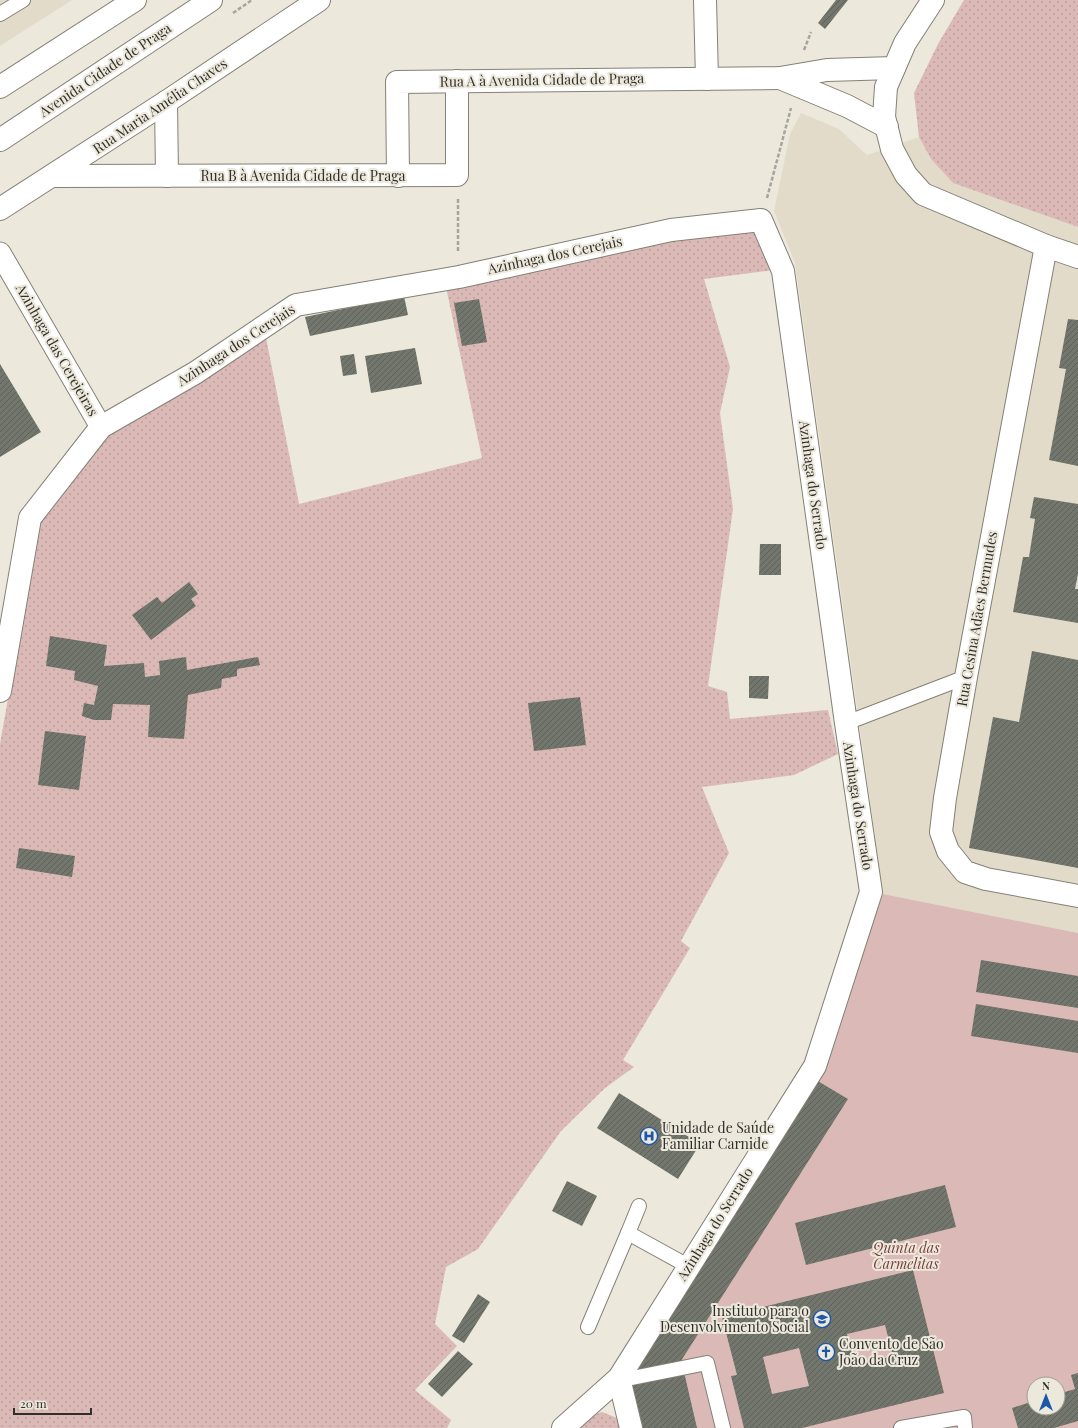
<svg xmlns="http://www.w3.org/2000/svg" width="1078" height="1428" font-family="'Playfair Display',serif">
<defs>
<pattern id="grass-dots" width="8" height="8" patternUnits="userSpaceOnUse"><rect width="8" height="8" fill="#dbb9b6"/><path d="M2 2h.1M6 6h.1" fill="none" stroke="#bc9f9d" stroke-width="1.8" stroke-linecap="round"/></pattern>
<pattern id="building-hatch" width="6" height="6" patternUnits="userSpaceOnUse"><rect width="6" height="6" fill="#72766c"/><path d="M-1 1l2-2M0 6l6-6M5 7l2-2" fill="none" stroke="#5e6159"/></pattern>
</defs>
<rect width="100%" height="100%" fill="#ece8dc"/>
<!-- built -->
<g fill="#e2dbc9">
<path d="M 0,0 L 72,0 L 0,46 Z"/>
<path d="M 801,113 L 839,129 L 867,155 L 919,137 L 931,159 L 953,183 L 1078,227 L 1078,933 L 883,894 L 795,263 L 774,211 L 790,134 Z"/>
</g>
<!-- grass -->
<g fill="url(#grass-dots)">
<path d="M 964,0 L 1078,0 L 1078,227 L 953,183 L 931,159 L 919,137 L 914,93 L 938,44 Z"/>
<path d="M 743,229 L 760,236 L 774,270 L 704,279 L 730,367 L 720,413 L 733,509 L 708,686 L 727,692 L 730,719 L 828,710 L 838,754 L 794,775 L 702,787 L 729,853 L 681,941 L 690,948 L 623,1060 L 634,1067 L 605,1088 L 561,1131 L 478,1249 L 446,1267 L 435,1324 L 457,1346 L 415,1390 L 451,1420 L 447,1428 L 0,1428 L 0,744 L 39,523 L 107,435 L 265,333 L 299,504 L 482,458 L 446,287 L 698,235 Z"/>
<path d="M 602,1412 L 617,1418 L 624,1428 L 579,1428 L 594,1415 Z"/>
</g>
<!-- park -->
<path fill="#dbb9b6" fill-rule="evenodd" d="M 883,894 L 1078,933 L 1078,1428 L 643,1428 L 632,1384 L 834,1038 ZM 1034,1384 L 1058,1384 L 1058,1408 L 1034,1408 Z"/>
<!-- building -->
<g fill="url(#building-hatch)" fill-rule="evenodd">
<path d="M 836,0 L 848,0 L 825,29 L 818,23 Z"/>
<path d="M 404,296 L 408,315 L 310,336 L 305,317 Z"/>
<path d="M 479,299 L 487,342 L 462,346 L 454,303 Z"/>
<path d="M 1068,319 L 1078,320 L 1078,466 L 1049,460 L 1066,369 L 1059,368 Z"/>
<path d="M 415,348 L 422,384 L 371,393 L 365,356 Z"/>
<path d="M 354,354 L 357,374 L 343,376 L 340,356 Z"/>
<path d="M 0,364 L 41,432 L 0,457 Z"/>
<path d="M 1034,497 L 1078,504 L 1078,574 L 1075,589 L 1078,589 L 1078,623 L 1013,612 L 1023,557 L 1029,557 L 1035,519 L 1030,518 Z"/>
<path d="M 760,544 L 781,544 L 781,575 L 759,575 Z"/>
<path d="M 189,582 L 198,594 L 191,599 L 196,606 L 151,640 L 132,615 L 157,597 L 162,603 Z"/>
<path d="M 50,636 L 107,645 L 104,666 L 144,663 L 145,677 L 160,675 L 159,661 L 186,657 L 187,670 L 258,657 L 260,665 L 237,669 L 237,676 L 222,679 L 221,688 L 188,695 L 184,739 L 148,737 L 150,705 L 113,704 L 111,720 L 94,720 L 82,716 L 84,703 L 94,705 L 98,686 L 74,680 L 75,671 L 46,666 Z"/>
<path d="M 1032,651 L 1078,660 L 1078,868 L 969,848 L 993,717 L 1019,722 Z"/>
<path d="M 749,676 L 769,676 L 768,699 L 749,698 Z"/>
<path d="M 580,697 L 586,745 L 534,751 L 528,703 Z"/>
<path d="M 45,731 L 86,736 L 79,790 L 38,785 Z"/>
<path d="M 19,848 L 75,856 L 72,877 L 16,868 Z"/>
<path d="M 981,960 L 1078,976 L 1078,1008 L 976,992 Z"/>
<path d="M 976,1004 L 1078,1021 L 1078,1053 L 971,1036 Z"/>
<path d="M 816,1080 L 848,1099 L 679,1364 L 632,1372 Z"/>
<path d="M 619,1093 L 700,1144 L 678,1179 L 597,1128 Z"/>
<path d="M 567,1181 L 597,1196 L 582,1226 L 552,1211 Z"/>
<path d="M 945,1185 L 956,1227 L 806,1265 L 795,1223 Z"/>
<path d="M 913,1270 L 944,1393 L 802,1428 L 744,1428 L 731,1376 L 737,1375 L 722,1317 ZM 885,1325 L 893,1356 L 855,1366 L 847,1334 ZM 799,1348 L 809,1386 L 772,1394 L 763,1357 Z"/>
<path d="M 478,1294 L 490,1302 L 464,1343 L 452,1336 Z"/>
<path d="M 458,1351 L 473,1364 L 442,1397 L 428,1384 Z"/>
<path d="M 684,1372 L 697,1428 L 643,1428 L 632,1384 Z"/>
<path d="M 1078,1373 L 1078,1421 L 1054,1428 L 1018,1428 L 1012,1408 L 1034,1401 L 1034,1408 L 1058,1408 L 1058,1394 L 1075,1389 L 1071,1375 Z"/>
</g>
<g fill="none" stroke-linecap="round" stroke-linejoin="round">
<defs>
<g id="service">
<path d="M 0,14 L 23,0"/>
<path d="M 846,723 L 966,677"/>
<path d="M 628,1233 L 639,1206"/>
<path d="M 588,1327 L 628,1233 L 688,1266"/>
<path d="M 619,1378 L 632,1378 L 707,1363 L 723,1428"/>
<path d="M 901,1428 L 964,1417 L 965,1428"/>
</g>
<path id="pedestrian" d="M 0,253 L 101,427"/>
<g id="minor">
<path d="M 933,0 L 905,43 L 886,87 L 884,117 L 892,149 L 906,175 L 923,194 L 1046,246 L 1078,257"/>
<path d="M 780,78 L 847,106 L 887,127"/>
<path d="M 166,102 L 167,176"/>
<path d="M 54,176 L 457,175 L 457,81"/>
<path d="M 398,176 L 397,82 L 780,78 L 827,70 L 894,68"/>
<path d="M 0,209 L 166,102 L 319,0"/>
<path d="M 1046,246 L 966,677 L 945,798 L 941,832 L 948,851 L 965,872 L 986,879 L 1078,896"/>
<path d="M 0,691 L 30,518 L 101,427 L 195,373 L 296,305 L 459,277 L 671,230 L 761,220 L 783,271 L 846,723 L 871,892 L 815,1066 L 619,1378 L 563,1428"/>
<path d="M 619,1378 L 631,1428"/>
</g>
<g id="secondary">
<path d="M 705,0 L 707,79"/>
<path d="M 0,87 L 135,0"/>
<path d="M 0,140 L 211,0"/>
</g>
</defs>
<!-- service casing -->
<use href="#service" stroke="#848076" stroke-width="16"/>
<!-- pedestrian casing -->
<use href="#pedestrian" stroke="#848076" stroke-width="23"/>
<!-- minor casing -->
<use href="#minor" stroke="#848076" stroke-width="24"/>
<!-- secondary casing -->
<use href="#secondary" stroke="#848076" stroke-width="24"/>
<!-- path -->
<g stroke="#a7a49b" stroke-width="2.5" stroke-dasharray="4 2" stroke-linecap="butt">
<path d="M 233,13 L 252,0"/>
<path d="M 804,50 L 811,32"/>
<path d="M 767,198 L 791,108"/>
<path d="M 458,199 L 458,252"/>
</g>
<!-- service -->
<use href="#service" stroke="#fff" stroke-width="14"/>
<!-- pedestrian -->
<use href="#pedestrian" stroke="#fff" stroke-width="21"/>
<!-- minor -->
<use href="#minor" stroke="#fff" stroke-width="22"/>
<!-- secondary -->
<use href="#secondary" stroke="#fff" stroke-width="22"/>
</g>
<!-- icons -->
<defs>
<symbol id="hospital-ring" viewBox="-11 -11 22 22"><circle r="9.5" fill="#ece8dc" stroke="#1c57a9" stroke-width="1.5"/><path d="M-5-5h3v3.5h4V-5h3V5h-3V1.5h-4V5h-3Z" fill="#1c57a9"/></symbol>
<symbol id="school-ring" viewBox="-11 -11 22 22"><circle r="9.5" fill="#ece8dc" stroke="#1c57a9" stroke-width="1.5"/><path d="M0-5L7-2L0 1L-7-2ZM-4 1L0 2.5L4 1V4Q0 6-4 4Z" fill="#1c57a9"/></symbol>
<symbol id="church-ring" viewBox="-11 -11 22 22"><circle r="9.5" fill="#ece8dc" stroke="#1c57a9" stroke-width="1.5"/><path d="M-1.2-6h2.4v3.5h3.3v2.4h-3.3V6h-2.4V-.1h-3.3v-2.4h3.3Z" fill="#1c57a9"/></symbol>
</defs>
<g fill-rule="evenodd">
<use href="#hospital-ring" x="639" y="1126" width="20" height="20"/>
<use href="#school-ring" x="812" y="1309" width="20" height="20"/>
<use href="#church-ring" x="816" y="1342" width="20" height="20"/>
</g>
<g text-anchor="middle" stroke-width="4" stroke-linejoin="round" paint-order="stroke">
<!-- street labels -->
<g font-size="14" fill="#312f2b" stroke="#ece8dc">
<text transform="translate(105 70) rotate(-34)" y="5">Avenida Cidade de Praga</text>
<text transform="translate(542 80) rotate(-1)" y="5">Rua A à Avenida Cidade de Praga</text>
<text transform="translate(160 106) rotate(-34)" y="5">Rua Maria Amélia Chaves</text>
<text x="303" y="181">Rua B à Avenida Cidade de Praga</text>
<text transform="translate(555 255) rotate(-12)" y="5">Azinhaga dos Cerejais</text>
<text transform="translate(236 345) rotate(-33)" y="5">Azinhaga dos Cerejais</text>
<text transform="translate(57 350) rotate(60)" y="5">Azinhaga das Cerejeiras</text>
<text transform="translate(813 485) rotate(82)" y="5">Azinhaga do Serrado</text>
<text transform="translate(977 619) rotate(-80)" y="5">Rua Cesina Adães Bermudes</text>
<text transform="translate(858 806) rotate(81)" y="5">Azinhaga do Serrado</text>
<text transform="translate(715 1224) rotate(-58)" y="5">Azinhaga do Serrado</text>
</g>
<!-- poi labels -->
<g font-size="14" fill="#312f2b" stroke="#ece8dc" text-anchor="start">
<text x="662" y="1133">Unidade de Saúde<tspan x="662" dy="16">Familiar Carnide</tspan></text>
<text x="809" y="1316" text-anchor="end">Instituto para o<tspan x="809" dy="16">Desenvolvimento Social</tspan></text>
<text x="839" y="1349">Convento de São<tspan x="839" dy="16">João da Cruz</tspan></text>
</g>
<!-- park labels -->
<g font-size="14" font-style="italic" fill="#7b3e3a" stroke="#ece8dc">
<text x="906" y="1253">Quinta das<tspan x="906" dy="16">Carmelitas</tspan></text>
</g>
</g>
<!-- north arrow -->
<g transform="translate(1046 1396)"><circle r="19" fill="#ece8dc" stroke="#a19e95"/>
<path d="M0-3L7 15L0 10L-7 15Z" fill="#1c57a9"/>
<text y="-6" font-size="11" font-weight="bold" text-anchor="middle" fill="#312f2b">N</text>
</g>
<!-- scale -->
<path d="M14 1408v6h77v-6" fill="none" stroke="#312f2b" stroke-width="2"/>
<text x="20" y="1408" font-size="12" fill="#312f2b" stroke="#ece8dc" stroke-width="3" paint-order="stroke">20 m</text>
</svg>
